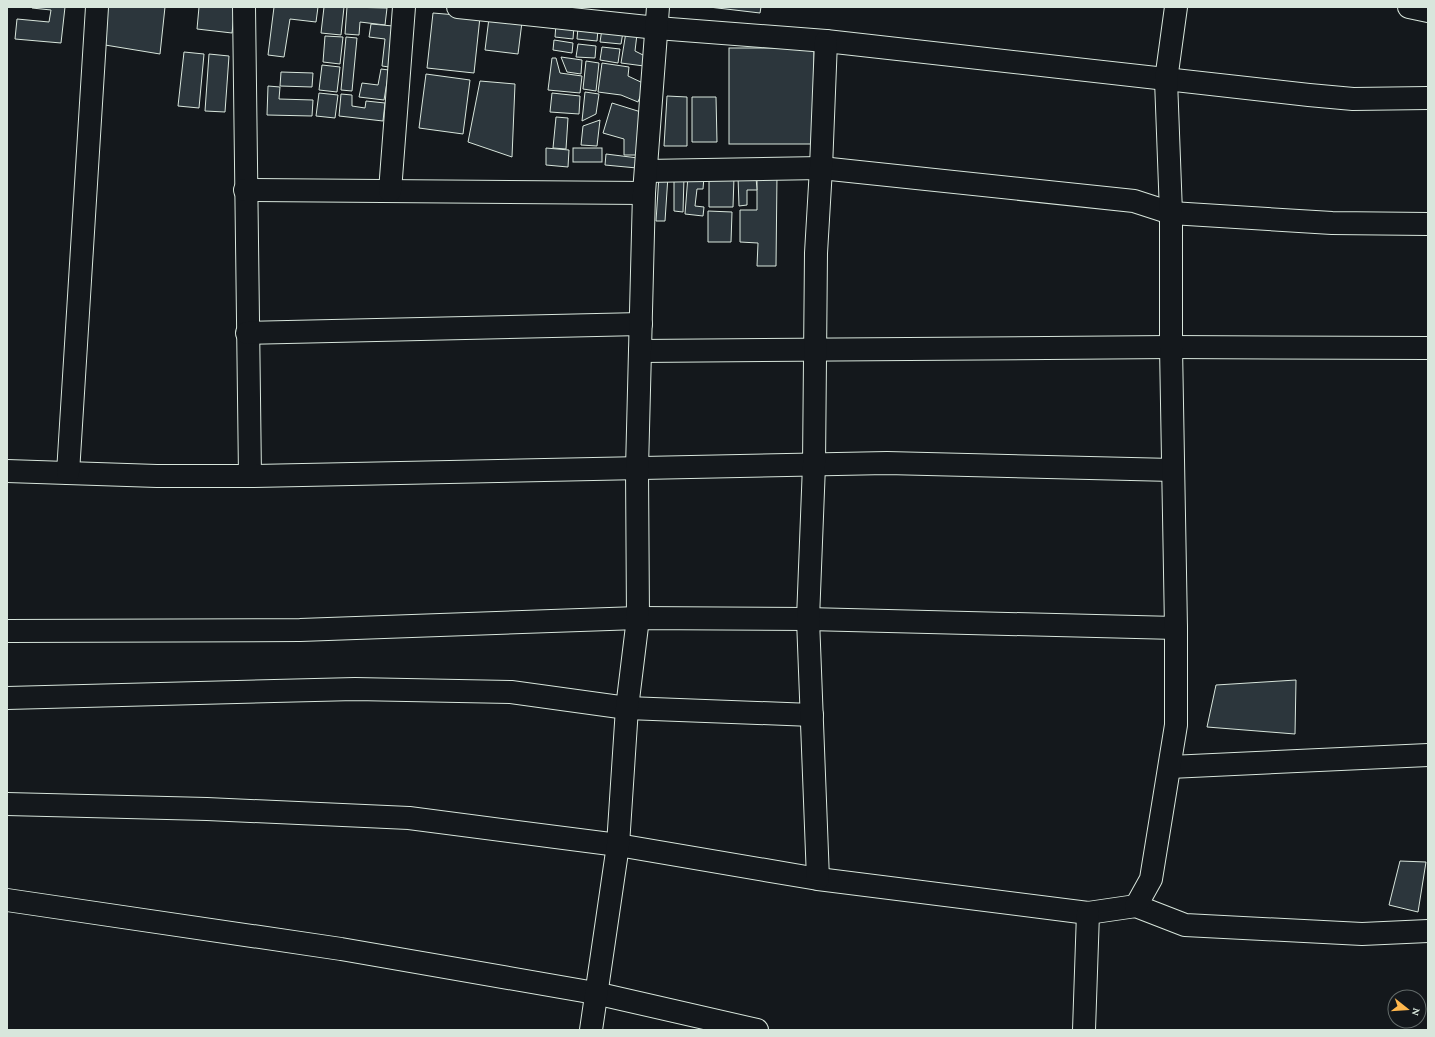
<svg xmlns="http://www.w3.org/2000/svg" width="1435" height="1037" font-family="'Crimson Pro',serif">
<rect width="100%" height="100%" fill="#14181c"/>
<!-- building -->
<g fill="#2c363c" stroke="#d8e6dc">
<path d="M 32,7 L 65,7 L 61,43 L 15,39 L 17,19 L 49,22 L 51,10 L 32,8 Z"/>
<path d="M 104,7 L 165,7 L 160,54 L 99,44 Z"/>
<path d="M 199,7 L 235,7 L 232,33 L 197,29 Z"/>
<path d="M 274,7 L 318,7 L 316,22 L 290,19 L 284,57 L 268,55 Z"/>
<path d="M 324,7 L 344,7 L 341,35 L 321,33 Z"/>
<path d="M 347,7 L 387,8 L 385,25 L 360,22 L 359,35 L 345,34 Z"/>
<path d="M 709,7 L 761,7 L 760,13 Z"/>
<path d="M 433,13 L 480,17 L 474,73 L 427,68 Z"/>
<path d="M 489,18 L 522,22 L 518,54 L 485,50 Z"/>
<path d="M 371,24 L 393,26 L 389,67 L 382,66 L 385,39 L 369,37 Z"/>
<path d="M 556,24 L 574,26 L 573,39 L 555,37 Z"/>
<path d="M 578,27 L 598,29 L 597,41 L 577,39 Z"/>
<path d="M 602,29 L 623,32 L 621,44 L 600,42 Z"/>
<path d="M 626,32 L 637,34 L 635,51 L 645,56 L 644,66 L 621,63 Z"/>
<path d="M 325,36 L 343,37 L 340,64 L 323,62 Z"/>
<path d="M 346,37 L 357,38 L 352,91 L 341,90 Z"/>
<path d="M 554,40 L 573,43 L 572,53 L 553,50 Z"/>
<path d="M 578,44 L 596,46 L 595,58 L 576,57 Z"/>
<path d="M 602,47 L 620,49 L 618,63 L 600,60 Z"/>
<rect x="729" y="48" width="85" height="96"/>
<path d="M 184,52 L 204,54 L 199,108 L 178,106 Z"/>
<path d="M 209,54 L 229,56 L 225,112 L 205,111 Z"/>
<path d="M 561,57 L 582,60 L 581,74 L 567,72 Z"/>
<path d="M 552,58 L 556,58 L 560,73 L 582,76 L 580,93 L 548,90 Z"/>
<path d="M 586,61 L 599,63 L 596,91 L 583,89 Z"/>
<path d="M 602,63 L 629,67 L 628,76 L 645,84 L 638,102 L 621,95 L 598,92 Z"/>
<path d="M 322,65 L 340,67 L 337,92 L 319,90 Z"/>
<path d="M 381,69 L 389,70 L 384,100 L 359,97 L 362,83 L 378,85 Z"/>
<path d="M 281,72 L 313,73 L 312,87 L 280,86 Z"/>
<path d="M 426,74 L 470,80 L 463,134 L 419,128 Z"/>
<path d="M 480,81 L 515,84 L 512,157 L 468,142 Z"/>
<path d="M 268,86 L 280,87 L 279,99 L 313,100 L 312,116 L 267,115 Z"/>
<path d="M 585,92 L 599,94 L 596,114 L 582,121 Z"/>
<path d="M 319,93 L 338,95 L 335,118 L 316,116 Z"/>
<path d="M 552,93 L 580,96 L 579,114 L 550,112 Z"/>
<path d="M 341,94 L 352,95 L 352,106 L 365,108 L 366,101 L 385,103 L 383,121 L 339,116 Z"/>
<path d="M 667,96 L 687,97 L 687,146 L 664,146 Z"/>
<path d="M 692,97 L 716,97 L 717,142 L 692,142 Z"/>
<path d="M 612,103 L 641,112 L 642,155 L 624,155 L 624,139 L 603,133 Z"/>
<path d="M 556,117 L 568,118 L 566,149 L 553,148 Z"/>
<path d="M 600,120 L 597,146 L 581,145 L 583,126 Z"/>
<path d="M 546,148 L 569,150 L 568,167 L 546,165 Z"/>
<rect x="573" y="148" width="29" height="14"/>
<path d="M 606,154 L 638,158 L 637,168 L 605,165 Z"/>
<path d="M 757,175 L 777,175 L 776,266 L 757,266 L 758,243 L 740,242 L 740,210 L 757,210 Z"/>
<path d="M 659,176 L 668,176 L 665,221 L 656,221 Z"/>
<path d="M 688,176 L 704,177 L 703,189 L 697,189 L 695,206 L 704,207 L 703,216 L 685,214 Z"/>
<path d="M 674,177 L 684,177 L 683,212 L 674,211 Z"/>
<path d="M 709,177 L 734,177 L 733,207 L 709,207 Z"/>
<path d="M 738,177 L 756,177 L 757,190 L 747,190 L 747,205 L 739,206 Z"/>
<path d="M 708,211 L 732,212 L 731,242 L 708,242 Z"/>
<path d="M 1296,680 L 1295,734 L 1207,727 L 1216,685 Z"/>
<path d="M 1400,861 L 1426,862 L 1418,912 L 1389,905 Z"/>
</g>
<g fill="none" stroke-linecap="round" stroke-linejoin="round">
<defs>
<g id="minor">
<path d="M 244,7 L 250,476"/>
<path d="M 458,7 L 657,28 L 826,41 L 1309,95 L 1353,99 L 1428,98"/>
<path d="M 1409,7 L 1428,11"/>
<path d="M 646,171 L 821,168 L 1134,201 L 1171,213 L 1332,223 L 1428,224"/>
<path d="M 245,190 L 644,193"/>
<path d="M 390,191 L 404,7"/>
<path d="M 247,333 L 641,324"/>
<path d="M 640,351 L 1171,347 L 1428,348"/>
<path d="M 7,471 L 157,476 L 250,476 L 887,463 L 1173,470"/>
<path d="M 68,473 L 97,7"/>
<path d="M 7,631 L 300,630 L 638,618 L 808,619 L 1176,628"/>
<path d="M 7,698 L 355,689 L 511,692 L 627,708 L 812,715"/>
<path d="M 1170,767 L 1428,755"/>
<path d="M 7,804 L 207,809 L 409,818 L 618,845 L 818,879 L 1088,913 L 1136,906 L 1185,925 L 1362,934 L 1428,931"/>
<path d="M 818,879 L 808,619 L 814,465 L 816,253 L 821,168 L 826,41"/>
<path d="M 7,900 L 341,949 L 595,993 L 757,1030"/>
<path d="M 1136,906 L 1151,879 L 1176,725 L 1176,628 L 1171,347 L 1171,213 L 1166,80 L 1176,7"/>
<path d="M 591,1030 L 618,845 L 627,708 L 638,618 L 637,469 L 644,193 L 658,7"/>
<path d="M 1084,1030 L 1088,913"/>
</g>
</defs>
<!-- minor casing -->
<use href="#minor" stroke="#d8e6dc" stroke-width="24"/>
<!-- minor -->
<use href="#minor" stroke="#14181c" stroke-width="22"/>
</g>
<!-- border -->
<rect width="1435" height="1037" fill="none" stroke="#d8e6dc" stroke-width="16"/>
<!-- north arrow -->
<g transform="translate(1407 1009) rotate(107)"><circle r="19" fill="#14181c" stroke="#626a69"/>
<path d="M0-3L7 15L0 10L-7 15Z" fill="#ffb74d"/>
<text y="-6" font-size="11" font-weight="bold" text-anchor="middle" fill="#d8e6dc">N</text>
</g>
</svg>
